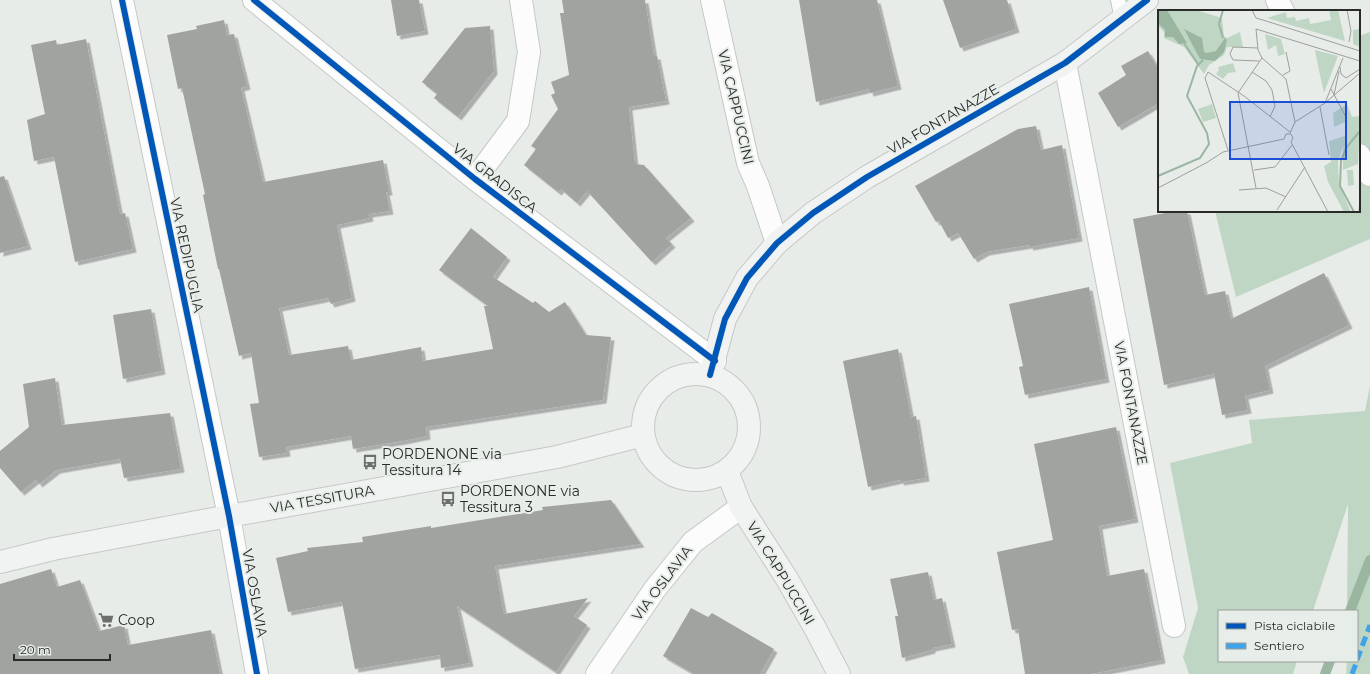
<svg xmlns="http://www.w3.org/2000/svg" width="1370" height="674" font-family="Montserrat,sans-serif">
<defs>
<filter id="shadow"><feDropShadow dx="3.5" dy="3.5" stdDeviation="0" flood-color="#0004"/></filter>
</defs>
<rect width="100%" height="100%" fill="#e8ece9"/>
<!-- green -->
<g fill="#bfd6c4">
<path d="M 1370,32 L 1370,239 L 1236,297 L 1215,211 L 1359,211 L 1359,36 Z"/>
<path d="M 1370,386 L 1370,674 L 1346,674 L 1347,661 L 1357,661 L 1357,611 L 1347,611 L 1348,504 L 1313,611 L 1219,611 L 1219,661 L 1297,661 L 1293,674 L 1189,674 L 1183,657 L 1198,608 L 1170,463 L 1252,443 L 1249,420 L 1365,411 Z"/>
</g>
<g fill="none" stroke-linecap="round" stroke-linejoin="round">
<!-- stream -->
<g stroke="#9ab6a0" stroke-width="10">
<path d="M 1350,611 L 1370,560"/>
<path d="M 1325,674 L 1330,661"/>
</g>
</g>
<!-- building -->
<g fill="#a0a3a0" filter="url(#shadow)">
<path d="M 391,0 L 419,0 L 425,31 L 397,36 Z"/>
<path d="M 562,0 L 645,0 L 654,56 L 657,56 L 666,101 L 629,107 L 635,164 L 644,165 L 691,218 L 666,238 L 672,244 L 652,262 L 587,191 L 577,203 L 561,189 L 558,192 L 524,165 L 536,149 L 531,146 L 558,109 L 551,95 L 555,93 L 551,82 L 569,75 L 560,13 L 564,13 Z"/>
<path d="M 799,0 L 877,0 L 898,86 L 870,93 L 869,89 L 816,102 Z"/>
<path d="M 943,0 L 1007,0 L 1016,29 L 960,48 Z"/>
<path d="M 224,20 L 227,35 L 234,34 L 247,86 L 241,88 L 263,182 L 383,160 L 389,192 L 386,192 L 390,211 L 369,214 L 370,218 L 337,225 L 352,298 L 331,304 L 328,298 L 279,308 L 289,355 L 348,346 L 351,360 L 421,347 L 423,361 L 493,349 L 484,306 L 488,306 L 439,270 L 471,228 L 507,257 L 493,277 L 533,303 L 535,301 L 549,312 L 565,302 L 586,335 L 611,337 L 603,400 L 426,427 L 427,436 L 403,441 L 353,449 L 351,436 L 286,447 L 287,453 L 259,457 L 250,404 L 259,403 L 251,353 L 239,356 L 219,269 L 218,269 L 203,195 L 205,194 L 182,88 L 178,89 L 167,35 L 197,29 L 196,26 Z"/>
<path d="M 490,26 L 494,71 L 458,117 L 434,98 L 437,94 L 422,82 L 465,28 Z"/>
<path d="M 86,39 L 120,214 L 125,213 L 133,249 L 75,262 L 54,157 L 34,161 L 27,120 L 45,114 L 31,45 L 56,40 L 57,45 Z"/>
<path d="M 1148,51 L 1159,70 L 1159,103 L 1118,127 L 1098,93 L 1126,75 L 1121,66 Z"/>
<path d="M 1036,126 L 1041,150 L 1062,145 L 1079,238 L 1030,247 L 1029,245 L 986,252 L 974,259 L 958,233 L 948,238 L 939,221 L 936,222 L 915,186 L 1018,129 Z"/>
<path d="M 4,176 L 28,246 L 0,253 L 0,177 Z"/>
<path d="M 1176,211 L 1187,211 L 1205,295 L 1225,291 L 1231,319 L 1324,273 L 1349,325 L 1265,366 L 1270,390 L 1245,396 L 1248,410 L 1222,415 L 1214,374 L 1164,385 L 1133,219 Z"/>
<path d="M 1089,287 L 1106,379 L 1025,395 L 1019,367 L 1023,366 L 1009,304 Z"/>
<path d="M 151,309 L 162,371 L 123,379 L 113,315 Z"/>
<path d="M 898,349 L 911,417 L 916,416 L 926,478 L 901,482 L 900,480 L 868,487 L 843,361 Z"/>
<path d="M 55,378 L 62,425 L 170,413 L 181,469 L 124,478 L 120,459 L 57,470 L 39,484 L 36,480 L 21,492 L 0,468 L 0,451 L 29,427 L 23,384 Z"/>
<path d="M 1116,427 L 1135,519 L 1099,526 L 1107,576 L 1144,569 L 1162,660 L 1091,674 L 1025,674 L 1018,629 L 1012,630 L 997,552 L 1053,540 L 1034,444 Z"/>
<path d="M 611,500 L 641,544 L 495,566 L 504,614 L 588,598 L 574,616 L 587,625 L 556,672 L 457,606 L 470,663 L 441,668 L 440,655 L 355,669 L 342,602 L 288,612 L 276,558 L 308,551 L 307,548 L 363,542 L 362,537 L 431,526 L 431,528 L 543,510 L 542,507 Z"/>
<path d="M 51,569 L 57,587 L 80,580 L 99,631 L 124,625 L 128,645 L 211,630 L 220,674 L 0,674 L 0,584 Z"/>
<path d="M 928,572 L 934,600 L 942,598 L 952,644 L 932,648 L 932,650 L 902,658 L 895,616 L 898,616 L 890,579 Z"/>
<path d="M 691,608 L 708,617 L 712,613 L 774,649 L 760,674 L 694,674 L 663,656 Z"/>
</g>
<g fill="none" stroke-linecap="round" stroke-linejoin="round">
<defs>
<path id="lane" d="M 1118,0 L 1122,19"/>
<g id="street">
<path d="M 122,0 L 229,516 L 257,674"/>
<path d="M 254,0 L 475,179 L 715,361"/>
<path d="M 712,0 L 748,163 L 758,186 L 777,243"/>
<path d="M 1277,0 L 1283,11"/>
<path d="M 1065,63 L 1174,626"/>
<path d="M 1359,155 L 1370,175"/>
<path d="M 475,179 L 518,121 L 529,52 L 521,0"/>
<path d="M 597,674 L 655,589 L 693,542 L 741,507"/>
</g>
<g id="secondary">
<circle cx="696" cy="427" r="53"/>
<path d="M 710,375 L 725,319 L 747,278 L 777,243 L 813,213 L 867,177 L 1065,63 L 1147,0"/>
<path d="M 727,471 L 741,507 L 787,579 L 815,628 L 839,674"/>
<path d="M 0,562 L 53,549 L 229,516 L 557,457 L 643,435"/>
</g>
</defs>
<!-- lane casing -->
<use href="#lane" stroke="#c5c8c6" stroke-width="16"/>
<!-- street casing -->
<use href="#street" stroke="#c5c8c6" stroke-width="24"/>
<!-- secondary casing -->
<use href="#secondary" stroke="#c5c8c6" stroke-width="24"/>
<!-- lane -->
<use href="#lane" stroke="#fcfcfc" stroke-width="14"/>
<!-- street -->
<use href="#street" stroke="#fcfcfc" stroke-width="22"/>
<!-- secondary -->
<use href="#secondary" stroke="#f0f3f1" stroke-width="22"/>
<!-- quiet -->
<g stroke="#3ea3eb" stroke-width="5" stroke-dasharray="10 5" stroke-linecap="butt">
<path d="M 1357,660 L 1370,625"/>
<path d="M 1352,674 L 1357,661"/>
</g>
<defs>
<g id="cycleway">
<path d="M 122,0 L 229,516 L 257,674"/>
<path d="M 254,0 L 475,179 L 715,361"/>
<path d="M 710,375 L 725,319 L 747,278 L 777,243 L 813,213 L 867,177 L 1065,63 L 1147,0"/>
</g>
</defs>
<!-- cycleway casing -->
<use href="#cycleway" stroke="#e7ede8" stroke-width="8"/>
<!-- cycleway -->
<use href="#cycleway" stroke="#0057b8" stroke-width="6"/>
</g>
<!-- icons -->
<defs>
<symbol id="bus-bare" viewBox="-9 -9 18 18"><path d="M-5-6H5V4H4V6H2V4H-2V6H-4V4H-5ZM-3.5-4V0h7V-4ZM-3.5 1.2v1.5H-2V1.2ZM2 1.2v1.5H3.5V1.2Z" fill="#6c6f6c" stroke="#e7ede8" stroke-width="2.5" paint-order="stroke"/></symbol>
<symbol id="supermarket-bare" viewBox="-9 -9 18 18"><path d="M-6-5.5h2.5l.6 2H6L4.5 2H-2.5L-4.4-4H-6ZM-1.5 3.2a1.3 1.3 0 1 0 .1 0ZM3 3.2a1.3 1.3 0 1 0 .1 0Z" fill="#6c6f6c" stroke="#e7ede8" stroke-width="2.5" paint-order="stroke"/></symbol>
</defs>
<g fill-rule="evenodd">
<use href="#bus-bare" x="359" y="451" width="22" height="22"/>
<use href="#bus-bare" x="437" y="488" width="22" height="22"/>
<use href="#supermarket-bare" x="95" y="609" width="22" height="22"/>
</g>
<g text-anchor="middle" stroke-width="4" stroke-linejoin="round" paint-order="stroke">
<!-- street labels -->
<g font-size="14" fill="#292b29" stroke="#e7ede8">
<text transform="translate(736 107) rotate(77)" y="5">VIA CAPPUCCINI</text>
<text transform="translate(943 119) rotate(-30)" y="5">VIA FONTANAZZE</text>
<text transform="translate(495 178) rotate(38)" y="5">VIA GRADISCA</text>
<text transform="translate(187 255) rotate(78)" y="5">VIA REDIPUGLIA</text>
<text transform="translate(1131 403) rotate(79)" y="5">VIA FONTANAZZE</text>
<text transform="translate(322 499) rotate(-10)" y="5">VIA TESSITURA</text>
<text transform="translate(781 573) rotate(59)" y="5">VIA CAPPUCCINI</text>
<text transform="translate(662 583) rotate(-53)" y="5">VIA OSLAVIA</text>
<text transform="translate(255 593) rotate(80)" y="5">VIA OSLAVIA</text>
</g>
<!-- poi labels -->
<g font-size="14" fill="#292b29" stroke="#e7ede8" text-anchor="start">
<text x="382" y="459">PORDENONE via<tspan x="382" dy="16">Tessitura 14</tspan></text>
<text x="460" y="496">PORDENONE via<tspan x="460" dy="16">Tessitura 3</tspan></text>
<text x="118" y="625">Coop</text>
</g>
</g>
<!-- overview -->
<g transform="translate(1158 10)">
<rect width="202" height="202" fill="#e8ece9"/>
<path d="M 0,0 L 38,0 L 64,8 L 66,26 L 69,28 L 82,22 L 85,37 L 69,37 L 66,45 L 51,55 L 46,64 L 26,37 L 6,28 L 6,22 L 0,16 ZM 171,0 L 180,0 L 187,31 L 109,8 L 128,2 L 129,8 L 137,7 L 138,11 L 151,8 L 152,14 L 173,10 ZM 202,19 L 202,37 L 195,34 L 195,20 ZM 107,24 L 123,29 L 127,44 L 120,46 L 118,35 L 110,40 ZM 157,40 L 180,46 L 166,83 L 160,56 ZM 75,53 L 78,62 L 70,63 L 65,69 L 58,64 L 61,60 L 60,57 ZM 54,94 L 58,108 L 45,112 L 40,99 ZM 189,94 L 194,107 L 202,106 L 200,154 L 185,160 L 185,136 L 180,152 L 181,175 L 193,202 L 186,202 L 170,172 L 166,156 L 173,152 L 171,131 L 187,126 L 189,114 L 187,112 L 176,117 L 175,103 ZM 189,160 L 195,160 L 196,175 L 190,176 Z" fill="#bfd6c4"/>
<path d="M 0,0 L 9,0 L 29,33 L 21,34 L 15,27 L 7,27 L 7,20 L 0,13 ZM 26,19 L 44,28 L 46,42 L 49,43 L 58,41 L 67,28 L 69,30 L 66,42 L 57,51 L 42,49 Z" fill="#9ab6a0"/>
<path fill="none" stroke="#9ab6a0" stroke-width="2" d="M 65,0 L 61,14 L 65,28M 26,33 L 40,54M 0,166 L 42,148 L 51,134 L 49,123 L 29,86 L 39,56 L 45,50M 196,202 L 182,176 L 183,151 L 188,138 L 202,121"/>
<path fill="none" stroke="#9c9f9c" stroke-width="1" d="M 94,0 L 98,8 L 105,10 L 202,41M 189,0 L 193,21 L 191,32M 100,38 L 75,37 L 72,44 L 75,50 L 101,51M 182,57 L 183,64 L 188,68 L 202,59M 94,62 L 108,71 L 114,80 L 117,96 L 112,107M 125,65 L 132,61 L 128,42M 173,79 L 188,107M 176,85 L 181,61M 167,93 L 185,48M 162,97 L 171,145M 137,112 L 128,69 L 104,48 L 100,40 L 98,19 L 202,51M 132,123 L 137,112 L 167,93 L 202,63M 126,129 L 128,124 L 133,124 L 135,128 L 133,132M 133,132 L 170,202M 70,140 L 47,68 L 50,62 L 86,86 L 132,122M 96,160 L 117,157 L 134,135M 0,178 L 48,153 L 65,142 L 126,129M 98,178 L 80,83 L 104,48M 81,180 L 108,178 L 128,187M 119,200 L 147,157M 201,202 L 202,189"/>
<path fill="#1d4ed8" fill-opacity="0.15" stroke="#1d4ed8" stroke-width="2" d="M 72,92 L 188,92 L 188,149 L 72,149 Z"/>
<rect width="202" height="202" fill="none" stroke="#292b29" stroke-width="2"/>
</g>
<!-- legend -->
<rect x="1218" y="610" width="140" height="52" fill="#e7ede8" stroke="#9b9f9c"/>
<rect x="1226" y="623" width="20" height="6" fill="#0057b8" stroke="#9b9f9c"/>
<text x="1254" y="630" font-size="12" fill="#292b29">Pista ciclabile</text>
<rect x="1226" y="643" width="20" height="6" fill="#3ea3eb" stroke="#9b9f9c"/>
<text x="1254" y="650" font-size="12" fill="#292b29">Sentiero</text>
<!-- scale -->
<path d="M14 654v6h96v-6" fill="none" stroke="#292b29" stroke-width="2"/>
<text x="20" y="654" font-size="12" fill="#292b29" stroke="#e7ede8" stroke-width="3" paint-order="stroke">20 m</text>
</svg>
